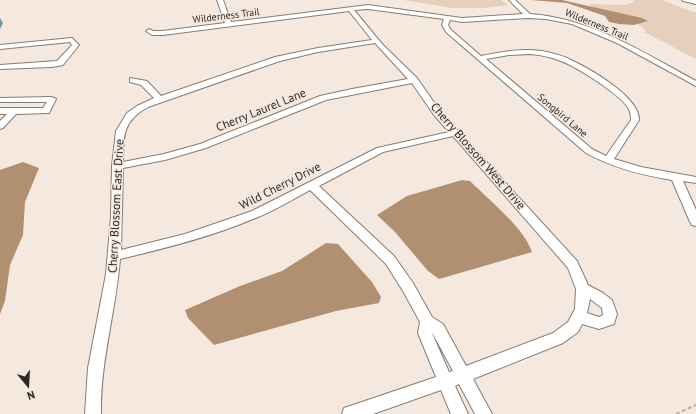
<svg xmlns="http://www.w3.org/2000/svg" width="696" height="414" font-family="'PT Sans',sans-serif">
<rect width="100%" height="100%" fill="#f5e9df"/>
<!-- green -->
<g fill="#e6d0bb">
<path d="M 403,0 L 501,0 L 508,5 L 483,8 L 452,8 Z"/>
<path d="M 633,0 L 662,0 L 696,13 L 696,59 L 644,32 L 646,31 C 634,16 604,17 589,4 L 625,5 L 634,2 Z"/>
</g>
<!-- water -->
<g fill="#b09070">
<path d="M 531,0 L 562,0 L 642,18 L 648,21 L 634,25 L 619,24 L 609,22 L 605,16 L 567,3 Z"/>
<path d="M 23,162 L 39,168 L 25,202 L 23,235 L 10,265 L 5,301 L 0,314 L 0,170 Z"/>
<path d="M 462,180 L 470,181 C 489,200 524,228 532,252 L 439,279 L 428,271 L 395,232 L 377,215 L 407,196 Z"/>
<path d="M 326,243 L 338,244 L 372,282 L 381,297 L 379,303 L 336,311 L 214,345 L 188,318 L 185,310 L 240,286 L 282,271 Z"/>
</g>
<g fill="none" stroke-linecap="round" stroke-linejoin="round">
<defs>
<g id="minor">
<path d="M 217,0 L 223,0 L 231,22 L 368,5 L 462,18 L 523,14 L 509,0 L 515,0 L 530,14 C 591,18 644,53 696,81 L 696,86 L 617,43 L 572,24 L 546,19 L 528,18 L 462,22 L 450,20 L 448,25 L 451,30 L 481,56 C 502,52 521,48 542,51 C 552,53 562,55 571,60 C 590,69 640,97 639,120 L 614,159 L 641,167 L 696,177 L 696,183 L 683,181 L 696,210 L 696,226 L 692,225 L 690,222 L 672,180 C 641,175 613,168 586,153 L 446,32 L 442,25 L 444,19 L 368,9 L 354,10 L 382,44 L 417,78 L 440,111 L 577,261 L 588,285 L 603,293 L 612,300 L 617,314 L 614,324 L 599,329 L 582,324 L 578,332 L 563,343 L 473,379 L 492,414 L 475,414 L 459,384 L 455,386 L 468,414 L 451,414 L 441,390 L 373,414 L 342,414 L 344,408 L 350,406 L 436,377 L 418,333 L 420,322 L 403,291 L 386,264 L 310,190 C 293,199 276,210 258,217 C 214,236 167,248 120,259 C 116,311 100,362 101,414 L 85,414 L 88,368 L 106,274 L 111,216 L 112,166 L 116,131 L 127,113 L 137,106 L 154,98 L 141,85 L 130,82 L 130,78 L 147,81 L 161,96 L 275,57 L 318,48 L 372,40 L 349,11 L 163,35 L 152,35 L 146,31 L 149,29 L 153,31 L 163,31 L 225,23 ZM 375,43 L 408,79 L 352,89 L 320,96 L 200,144 L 164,154 L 123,162 C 123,135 123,121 148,107 L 280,61 L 318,52 ZM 531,54 C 541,55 551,57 561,61 C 577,67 616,92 627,106 C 630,110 631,115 631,120 L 606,156 L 592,149 L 486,59 L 509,55 ZM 412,83 L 434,115 L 449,132 L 377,148 L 252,211 L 185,234 L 121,250 L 123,168 L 165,160 L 206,148 L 326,100 ZM 453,136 L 568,268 L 576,289 L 575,309 L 568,322 L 553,333 L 466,366 L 443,324 L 432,317 L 413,283 L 394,256 L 319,186 L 383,152 ZM 590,299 L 602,308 L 603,315 L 599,317 L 587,313 ZM 432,333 L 433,334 L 453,371 L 449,372 Z"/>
<path d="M 682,0 L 696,0 L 696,4 L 683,1 Z"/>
<path d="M 72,38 L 79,45 L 63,65 L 52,67 L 0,69 L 0,65 L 57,61 L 72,45 L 70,42 L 0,49 L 0,45 Z"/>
<path d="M 52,97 L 56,99 L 49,113 L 16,114 L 3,128 L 0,129 L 0,121 L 7,114 L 0,114 L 0,108 L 43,108 L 47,102 L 0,102 L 0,98 Z"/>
</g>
</defs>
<!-- minor casing -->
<use href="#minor" stroke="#867c73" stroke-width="2"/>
<!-- path -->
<path stroke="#b7aea6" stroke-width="2" stroke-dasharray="4 2.5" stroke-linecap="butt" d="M 676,414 L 696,405"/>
<!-- minor -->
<use href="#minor" fill="#fff" fill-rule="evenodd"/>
</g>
<!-- shaded-wall -->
<path fill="#7496a5" d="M 0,18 L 3,23 L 0,29 Z"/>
<g text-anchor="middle" stroke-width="3" stroke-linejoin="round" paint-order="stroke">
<!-- far-street labels -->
<g font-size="10" fill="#2c2824" stroke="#f5e9df">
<text transform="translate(226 15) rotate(-7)" y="4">Wilderness Trail</text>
<text transform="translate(597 24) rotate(22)" y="4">Wilderness Trail</text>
<text transform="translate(563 115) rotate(40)" y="4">Songbird Lane</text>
</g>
<!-- street labels -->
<g font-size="12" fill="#2c2824" stroke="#f5e9df">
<text transform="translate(261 110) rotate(-22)" y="4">Cherry Laurel Lane</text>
<text transform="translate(478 156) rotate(49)" y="4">Cherry Blossom West Drive</text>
<text transform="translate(280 186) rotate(-27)" y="4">Wild Cherry Drive</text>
<text transform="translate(116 206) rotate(-87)" y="4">Cherry Blossom East Drive</text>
</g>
</g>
<!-- north arrow -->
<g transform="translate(28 386) rotate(162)" stroke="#f5e9df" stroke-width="3" paint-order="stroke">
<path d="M0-3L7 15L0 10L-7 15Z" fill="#2c2824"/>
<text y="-6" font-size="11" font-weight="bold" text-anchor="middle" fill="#2c2824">N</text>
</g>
</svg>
